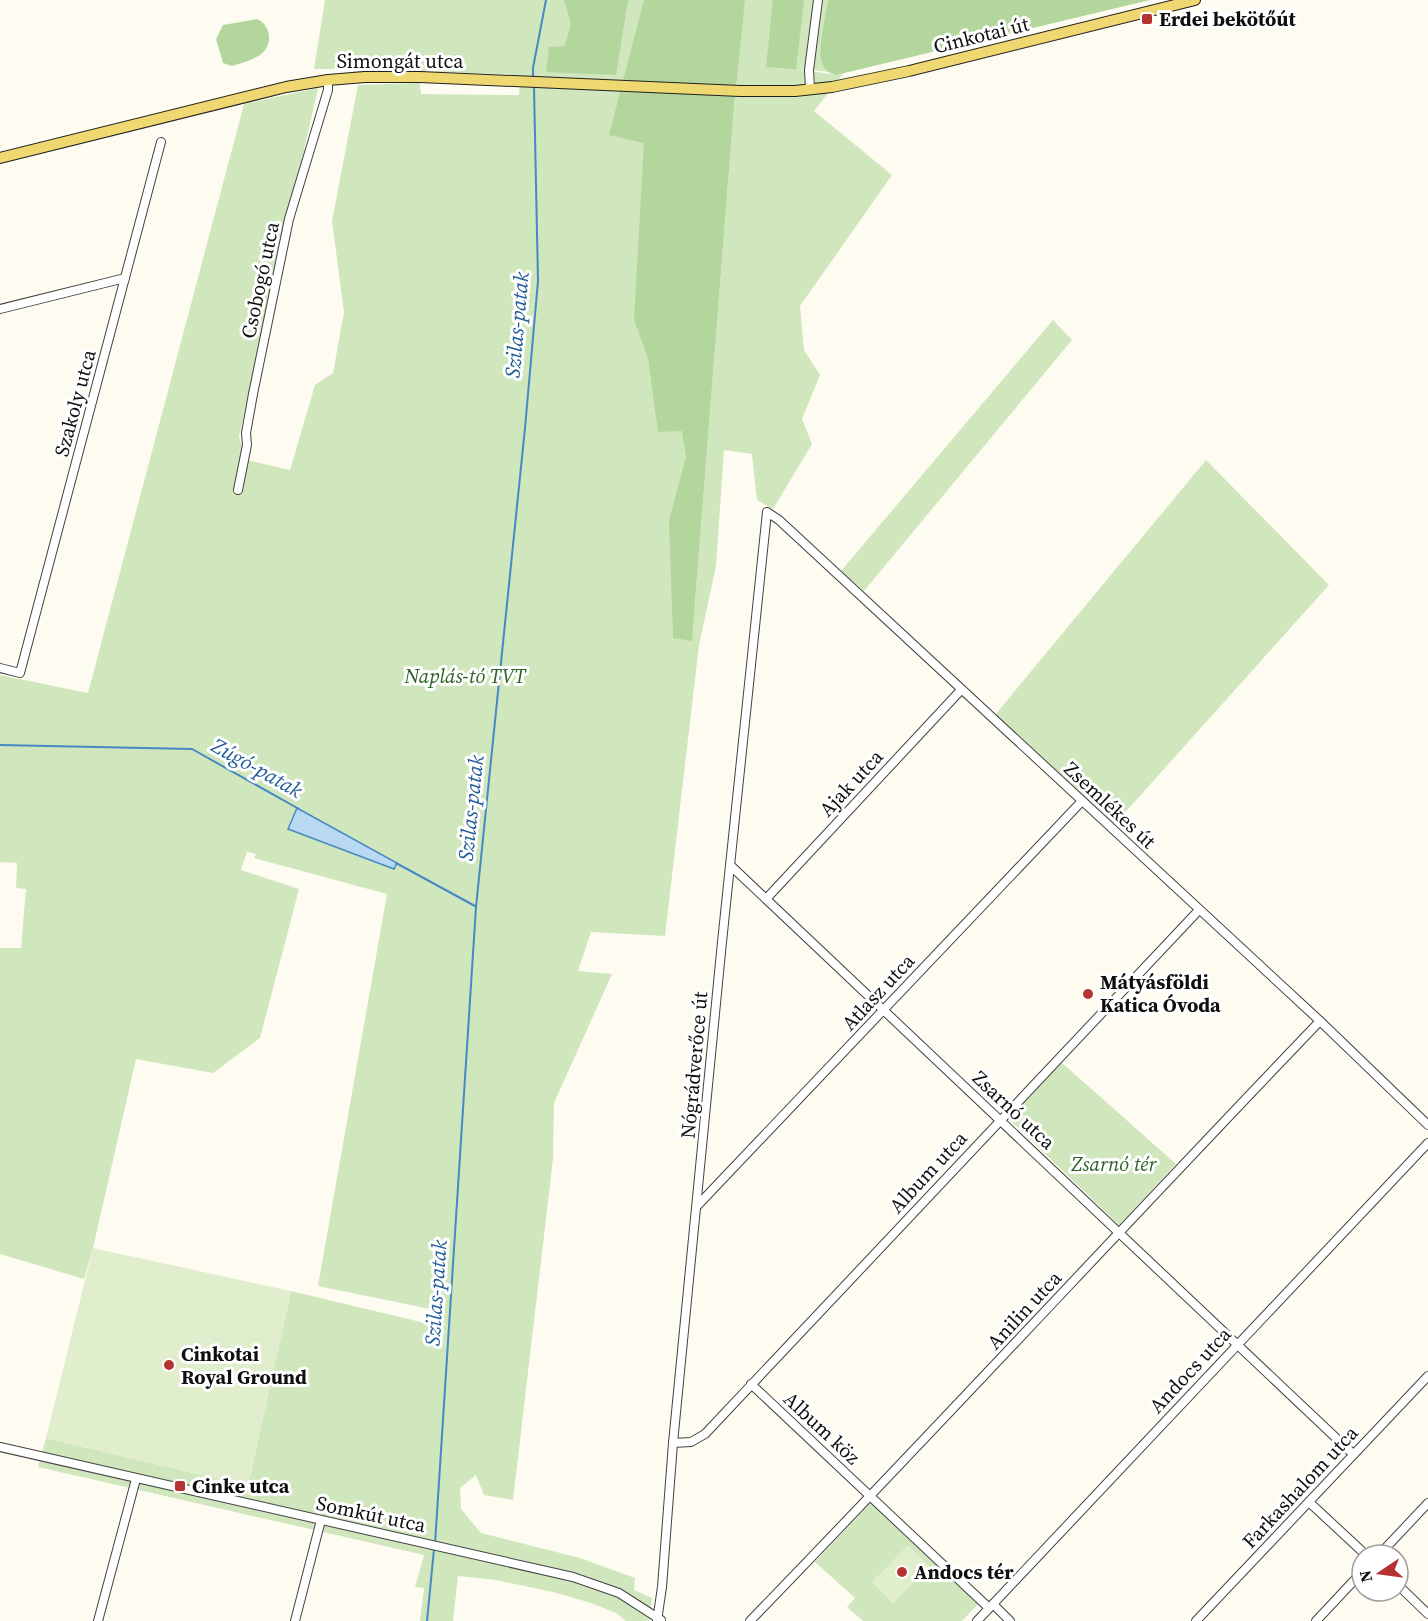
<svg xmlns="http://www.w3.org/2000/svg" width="1428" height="1621" font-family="'Source Serif 4',serif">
<rect width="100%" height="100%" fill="#fefcf1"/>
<!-- green -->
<g fill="#d0e6bd" fill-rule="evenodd">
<path d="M 325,0 L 1139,0 L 831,72 L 798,69 L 836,75 L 843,74 L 814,111 L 892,175 L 800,306 L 804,350 L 820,375 L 802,419 L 812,444 L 773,509 L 757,500 L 752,454 L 724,450 L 716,566 L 699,645 L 665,936 L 591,932 L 578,971 L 612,974 L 554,1103 L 553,1159 L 513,1500 L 484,1495 L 476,1475 L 460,1488 L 461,1509 L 481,1533 L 580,1558 L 635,1578 L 634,1590 L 652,1598 L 649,1621 L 626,1621 L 616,1613 L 591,1603 L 553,1592 L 496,1580 L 458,1576 L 453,1621 L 420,1621 L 424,1588 L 415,1587 L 424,1555 L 38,1467 L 46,1438 L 248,1486 L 291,1291 L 429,1324 L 430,1309 L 318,1286 L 387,894 L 254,858 L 256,854 L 247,852 L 241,870 L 299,889 L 260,1038 L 213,1073 L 136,1059 L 93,1248 L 84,1279 L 0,1254 L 0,948 L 21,948 L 26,889 L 16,888 L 17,863 L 0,862 L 0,675 L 88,693 L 244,104 L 318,88 L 239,437 L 246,460 L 290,470 L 315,385 L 333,373 L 344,312 L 332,221 L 358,85 L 420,83 L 421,94 L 519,95 L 520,75 L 419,71 L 355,73 L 351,69 L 314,69 ZM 737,80 L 734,107 L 692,641 L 728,112 Z"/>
<path d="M 1053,320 L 1072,340 L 864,591 L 841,571 Z"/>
<path d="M 1206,460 L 1329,585 L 1112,827 L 995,715 Z"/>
<path d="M 1061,1062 L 1176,1164 L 1119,1225 L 1009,1119 Z"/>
<path d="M 872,1501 L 979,1603 L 962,1621 L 863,1621 L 847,1607 L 855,1598 L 815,1562 Z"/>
</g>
<!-- forest -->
<g fill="#b3d69d">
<path d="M 564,0 L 628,0 L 616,75 L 546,72 L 549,47 L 565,46 L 571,24 Z"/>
<path d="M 644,0 L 745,0 L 734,107 L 692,641 L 673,638 L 669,521 L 686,457 L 682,431 L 658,432 L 648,358 L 634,320 L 644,143 L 609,135 Z"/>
<path d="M 773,0 L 804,0 L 796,69 L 766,67 Z"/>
<path d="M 828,0 L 1150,0 L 836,75 C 830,74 824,70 822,63 C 817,49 826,16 828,0 Z"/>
<path d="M 257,19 C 271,25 274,45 260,55 C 253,60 241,63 232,66 L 223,63 L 216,39 L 223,25 Z"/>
</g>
<!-- pitch -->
<g fill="#e1eece">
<path d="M 93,1248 L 291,1291 L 248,1486 L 46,1438 Z"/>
<path d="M 908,1545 L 929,1566 L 893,1604 L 872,1582 Z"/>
</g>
<!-- water -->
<path fill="#b9d9f2" stroke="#4689c4" stroke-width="1.5" d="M 297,808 L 397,863 L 394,869 L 288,829 Z"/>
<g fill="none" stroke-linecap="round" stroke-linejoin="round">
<!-- stream -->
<g stroke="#4689c4" stroke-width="2">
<path d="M 533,78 L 533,68 L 546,0"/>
<path d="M 0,745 L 192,749 L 299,809"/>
<path d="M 396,863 L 475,906"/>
<path d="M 435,1544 L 476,907 L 525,428 L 538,281 L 534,87"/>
<path d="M 427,1621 L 434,1549"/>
</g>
<defs>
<g id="minor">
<path d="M 810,89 L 809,70 L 818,0"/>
<path d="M 0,309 L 125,278"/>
<path d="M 238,490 L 247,445 L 246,433 L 253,394 L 289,219 L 328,90 L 328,80"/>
<path d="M 0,668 L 20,673 L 161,142"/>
<path d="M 730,865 L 1353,1454"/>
<path d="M 766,899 L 961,690"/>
<path d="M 698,1205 L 1082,801"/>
<path d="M 751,1384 L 989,1608"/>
<path d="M 673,1443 L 691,1442 L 705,1434 L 1199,910"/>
<path d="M 0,1447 L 573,1577 L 619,1593 L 661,1620"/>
<path d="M 1309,1502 L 1366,1555"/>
<path d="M 1379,1555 L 1428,1503"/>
<path d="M 1398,1585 L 1428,1614"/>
<path d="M 993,1604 L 1010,1621"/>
<path d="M 98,1621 L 136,1479"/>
<path d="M 295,1621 L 321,1520"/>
<path d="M 657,1621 L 662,1587 L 673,1443 L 722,942 L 767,512 L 779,520 L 1320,1021 L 1428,1125"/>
<path d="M 750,1621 C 942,1423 1129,1220 1320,1021"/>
<path d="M 977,1621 L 1428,1143"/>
<path d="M 1196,1621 L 1428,1376"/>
<path d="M 1316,1621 L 1362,1572"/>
</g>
<path id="major" d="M 0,158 L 286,87 L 328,80 L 365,77 L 420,77 L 740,91 L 795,91 L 832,87 L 909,71 L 1195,0"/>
</defs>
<!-- minor casing -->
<use href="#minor" stroke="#424242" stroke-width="10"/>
<!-- major casing -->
<use href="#major" stroke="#202020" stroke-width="12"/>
<!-- minor -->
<use href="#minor" stroke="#fff" stroke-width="8"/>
<!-- major -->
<use href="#major" stroke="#efd871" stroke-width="10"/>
</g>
<!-- markers -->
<g fill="#b53230" stroke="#fff" stroke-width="2">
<rect x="1141" y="13" width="12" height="12" rx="3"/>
<circle cx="1088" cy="994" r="6"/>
<circle cx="169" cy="1365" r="6"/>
<rect x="174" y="1480" width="12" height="12" rx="3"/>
<circle cx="902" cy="1572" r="6"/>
</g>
<g text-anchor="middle" stroke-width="6" stroke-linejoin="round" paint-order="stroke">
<!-- poi labels -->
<g font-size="20" font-weight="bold" fill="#0f0f0f" stroke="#fff" text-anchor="start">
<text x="1159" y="26">Erdei bekötőút</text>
<text x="1100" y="989">Mátyásföldi<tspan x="1100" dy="23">Katica Óvoda</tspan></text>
<text x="181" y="1361">Cinkotai<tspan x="181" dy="23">Royal Ground</tspan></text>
<text x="192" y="1493">Cinke utca</text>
<text x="914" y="1579">Andocs tér</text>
</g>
<!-- street labels -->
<g font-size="20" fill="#0f0f0f" stroke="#fff">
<text transform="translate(981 35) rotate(-14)" y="7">Cinkotai út</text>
<text x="400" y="68">Simongát utca</text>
<text transform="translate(260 280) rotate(-78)" y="7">Csobogó utca</text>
<text transform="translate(75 403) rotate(-75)" y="7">Szakoly utca</text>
<text transform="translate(851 783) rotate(-47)" y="7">Ajak utca</text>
<text transform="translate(1110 805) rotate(43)" y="7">Zsemlékes út</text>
<text transform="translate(878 992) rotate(-47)" y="7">Atlasz utca</text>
<text transform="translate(694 1065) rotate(-85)" y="7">Nógrádverőce út</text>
<text transform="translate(1014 1110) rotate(43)" y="7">Zsarnó utca</text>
<text transform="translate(928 1172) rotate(-47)" y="7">Album utca</text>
<text transform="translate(1024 1310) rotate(-47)" y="7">Anilin utca</text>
<text transform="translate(1190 1370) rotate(-47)" y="7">Andocs utca</text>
<text transform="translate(822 1428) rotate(43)" y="7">Album köz</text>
<text transform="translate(1300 1487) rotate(-47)" y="7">Farkashalom utca</text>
<text transform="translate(371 1514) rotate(12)" y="7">Somkút utca</text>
</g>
<!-- park labels -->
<g font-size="20" font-style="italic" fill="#2c6223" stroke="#fff">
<text x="465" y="683">Naplás-tó TVT</text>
<text x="1114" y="1171">Zsarnó tér</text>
</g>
<!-- water labels -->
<g font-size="21" font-style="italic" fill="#205c98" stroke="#fff">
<text transform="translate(517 325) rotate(-85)" y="7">Szilas-patak</text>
<text transform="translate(257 768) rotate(29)" y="7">Zúgó-patak</text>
<text transform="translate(471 808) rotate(-84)" y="7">Szilas-patak</text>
<text transform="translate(436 1293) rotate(-86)" y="7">Szilas-patak</text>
</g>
</g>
<!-- north arrow -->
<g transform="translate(1380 1573) rotate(257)"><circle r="28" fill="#ffffff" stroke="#9f9f9f" stroke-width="1.5"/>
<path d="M0-4.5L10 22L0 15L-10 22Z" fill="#b53230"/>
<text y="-9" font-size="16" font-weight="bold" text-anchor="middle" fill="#0f0f0f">N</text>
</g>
</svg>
